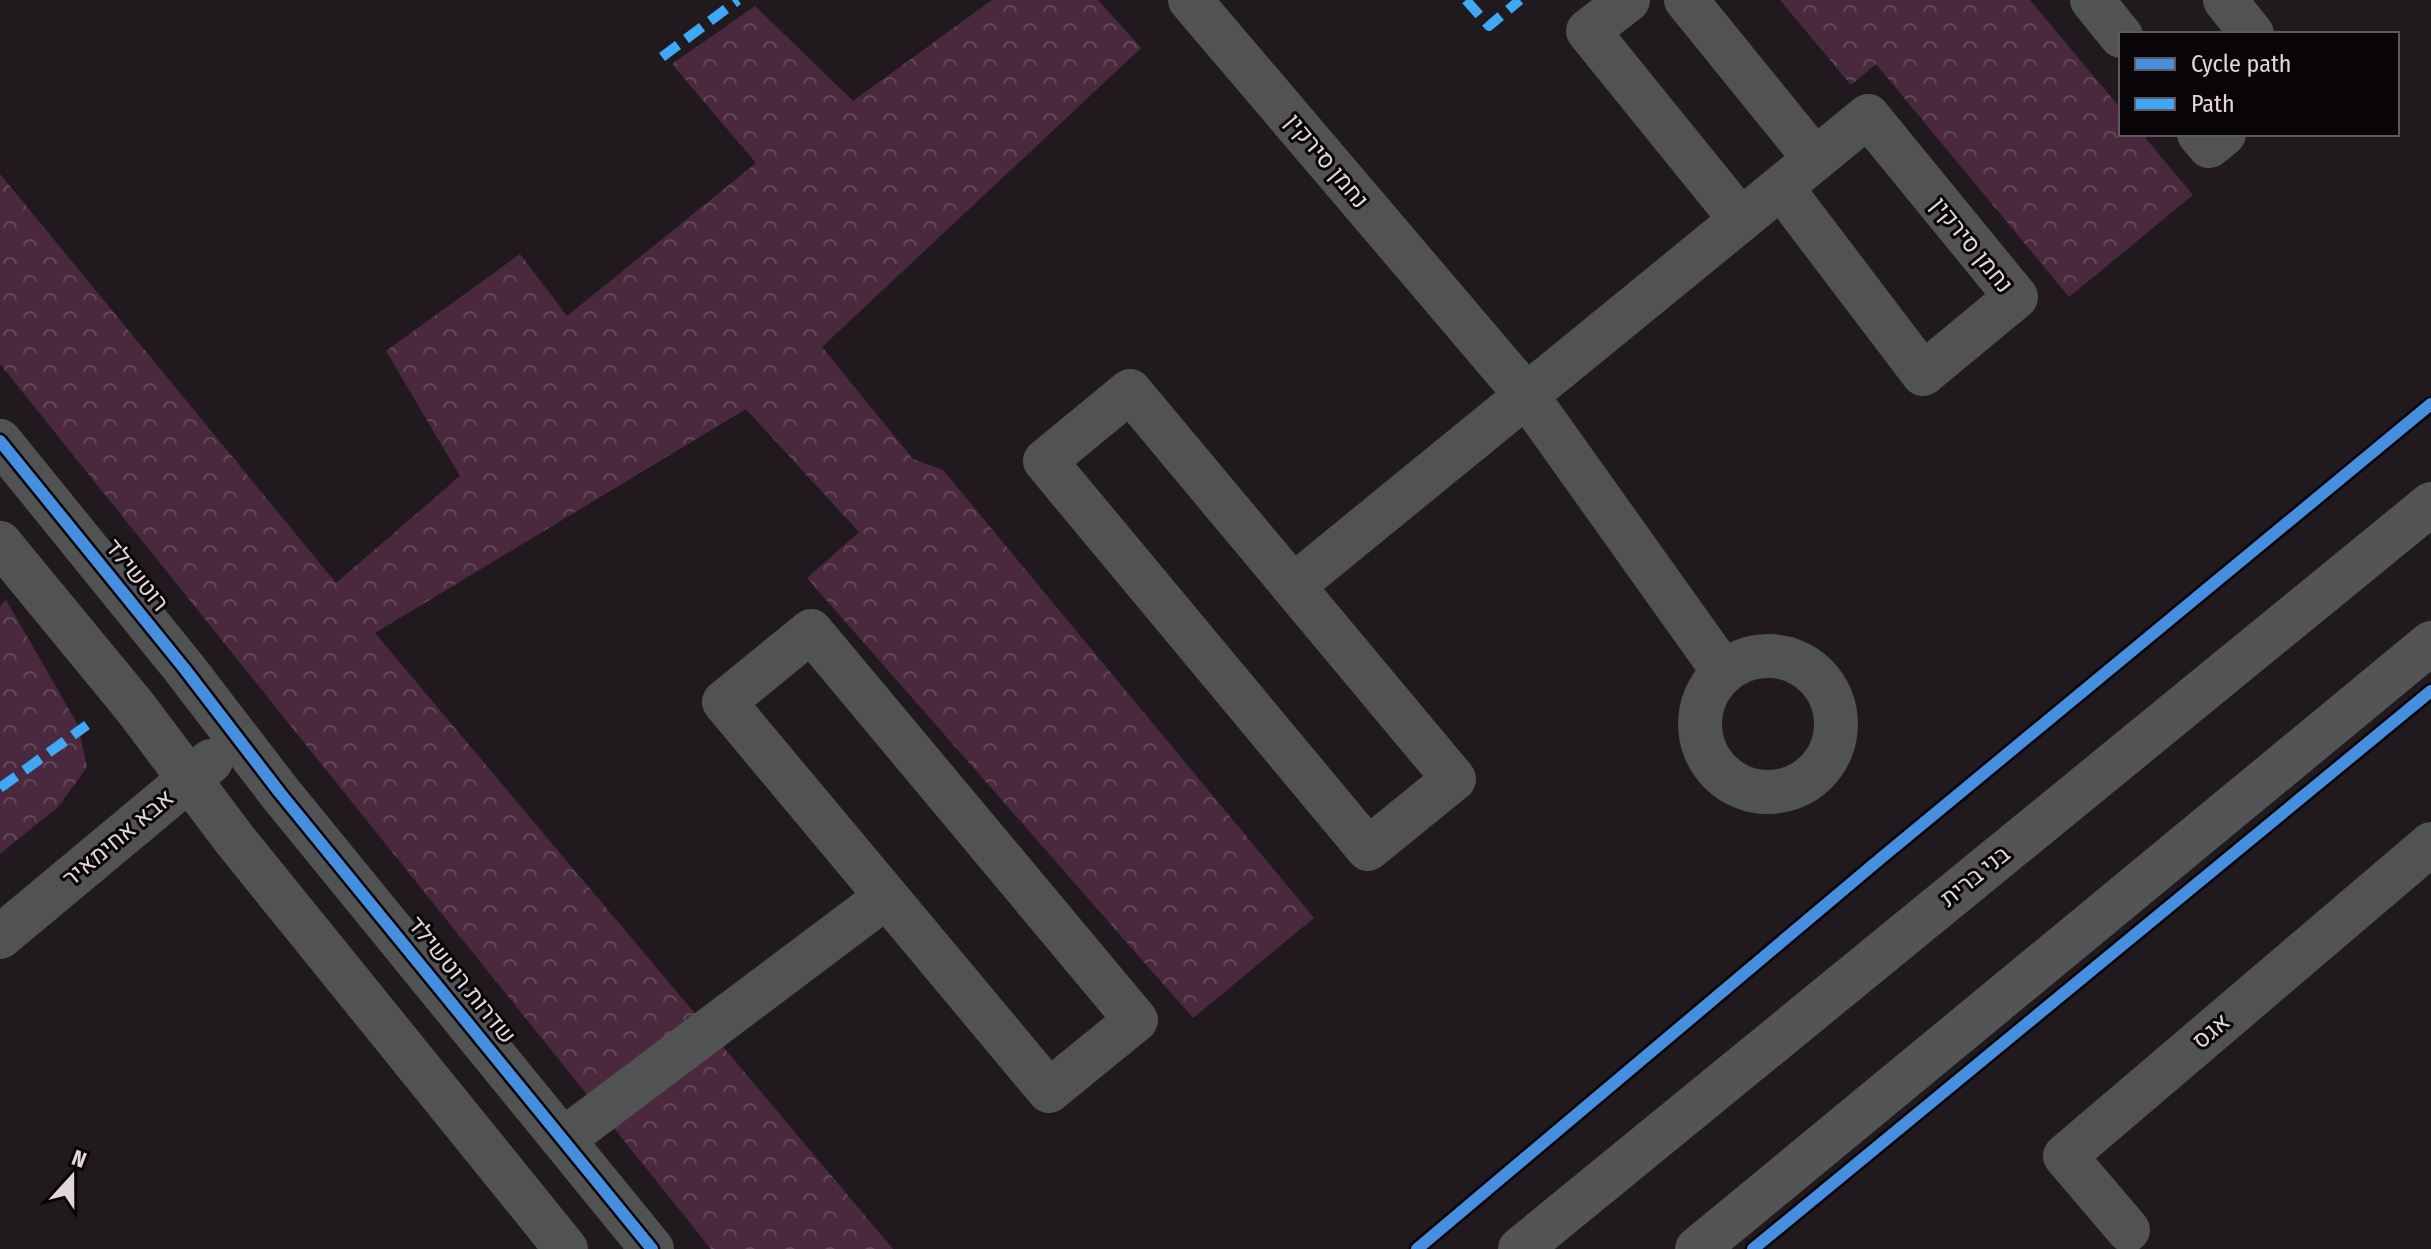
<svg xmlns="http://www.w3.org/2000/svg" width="2431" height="1249" font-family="'Fira Sans Condensed',Heebo,sans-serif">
<defs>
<pattern id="park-crowns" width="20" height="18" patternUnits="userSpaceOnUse" patternTransform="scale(2)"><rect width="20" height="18" fill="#4a293f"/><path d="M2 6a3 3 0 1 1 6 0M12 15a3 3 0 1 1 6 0" fill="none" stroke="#64475a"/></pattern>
</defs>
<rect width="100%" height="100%" fill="#201a1e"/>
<!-- park -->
<g fill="url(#park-crowns)">
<path d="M 992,0 L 1098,0 L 1141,48 L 822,347 L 913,459 L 943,470 L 1314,918 L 1193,1018 L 807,578 L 859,532 L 746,409 L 375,633 L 893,1249 L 711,1249 L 0,364 L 0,174 L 336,583 L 460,476 L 386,351 L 520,254 L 567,316 L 756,163 L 672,64 L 755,6 L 853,101 Z"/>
<path d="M 1780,0 L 2030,0 L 2121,109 L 2121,134 L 2142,134 L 2193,195 L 2069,297 L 1876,64 L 1851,85 Z"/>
<path d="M 6,600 L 78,725 L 87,767 L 58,807 L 0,854 L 0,606 Z"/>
</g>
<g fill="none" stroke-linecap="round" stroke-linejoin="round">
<!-- minor -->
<g stroke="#515252" stroke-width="44">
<path d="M 1190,0 L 1527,396 L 1723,671"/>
<path d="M 1628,0 L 1588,31 L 1741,220"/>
<path d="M 1686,0 L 1815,159"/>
<path d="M 2092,0 L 2121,36"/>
<path d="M 2225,0 L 2252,34"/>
<path d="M 2199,134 L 2209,146 L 2224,134"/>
<path d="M 1130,391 L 1454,779 L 1368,849 L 1045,461 Z"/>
<path d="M 0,441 L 184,668 L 280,793 L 652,1249"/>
<path d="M 0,543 L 135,707 L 235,840 L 566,1249"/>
<path d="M 1293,586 L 1868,116 L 2016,297 L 1923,374 L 1781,187"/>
<path d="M 811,631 L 1136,1020 L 1049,1091 L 724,702 Z"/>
<circle cx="1768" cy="724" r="68"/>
<path d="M 0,937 L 211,761"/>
<path d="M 564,1139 L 886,897"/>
<path d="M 2128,1230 L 2065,1156 L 2431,844"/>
</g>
<!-- major -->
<g stroke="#535455" stroke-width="44">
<path d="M 1520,1249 L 2431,504"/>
<path d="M 1697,1249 L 2431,643"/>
</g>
<!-- quiet -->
<g stroke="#3fa9f5" stroke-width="10" stroke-dasharray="20 10" stroke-linecap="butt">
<path d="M 1466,0 L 1489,26 L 1520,0"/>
<path d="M 662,57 L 738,0"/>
<path d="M 0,788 L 87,725"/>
</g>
<defs>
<g id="cycleway">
<path d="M 0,441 L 184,668 L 280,793 L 652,1249"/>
<path d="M 1417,1249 L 1880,859 L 2431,404"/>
<path d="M 1753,1249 L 2431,691"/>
</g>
</defs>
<!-- cycleway casing -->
<use href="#cycleway" stroke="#090407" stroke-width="17"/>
<!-- cycleway -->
<use href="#cycleway" stroke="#468fdf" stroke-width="12"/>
</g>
<g text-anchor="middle" stroke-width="6" stroke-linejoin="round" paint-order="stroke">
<!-- street labels -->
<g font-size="24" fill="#e0d6dc" stroke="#090407">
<text transform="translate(1327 161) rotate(50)" y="8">נחמן סירקין</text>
<text transform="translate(1972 245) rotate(51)" y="8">נחמן סירקין</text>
<text transform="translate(137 575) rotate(51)" y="8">רוטשילד</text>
<text transform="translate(118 838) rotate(-40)" y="8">אבא אחימאיר</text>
<text transform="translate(1975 876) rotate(-39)" y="8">בני ברית</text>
<text transform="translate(462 980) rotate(51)" y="8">שדרות רוטשילד</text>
<text transform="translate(2211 1031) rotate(-40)" y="8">אגס</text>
</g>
</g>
<!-- legend -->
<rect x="2119" y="32" width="280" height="104" fill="#090407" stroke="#5f585c" stroke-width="2"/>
<rect x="2135" y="58" width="40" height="12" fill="#468fdf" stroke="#5f585c" stroke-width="2"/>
<text x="2191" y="72" font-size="24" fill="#e0d6dc">Cycle path</text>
<rect x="2135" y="98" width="40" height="12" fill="#3fa9f5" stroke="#5f585c" stroke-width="2"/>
<text x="2191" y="112" font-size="24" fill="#e0d6dc">Path</text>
<!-- north arrow -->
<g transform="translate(72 1177) rotate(21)" stroke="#090407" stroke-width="6" paint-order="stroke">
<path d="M0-6L14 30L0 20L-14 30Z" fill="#e0d6dc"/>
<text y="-12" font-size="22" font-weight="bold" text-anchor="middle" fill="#e0d6dc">N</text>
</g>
</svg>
